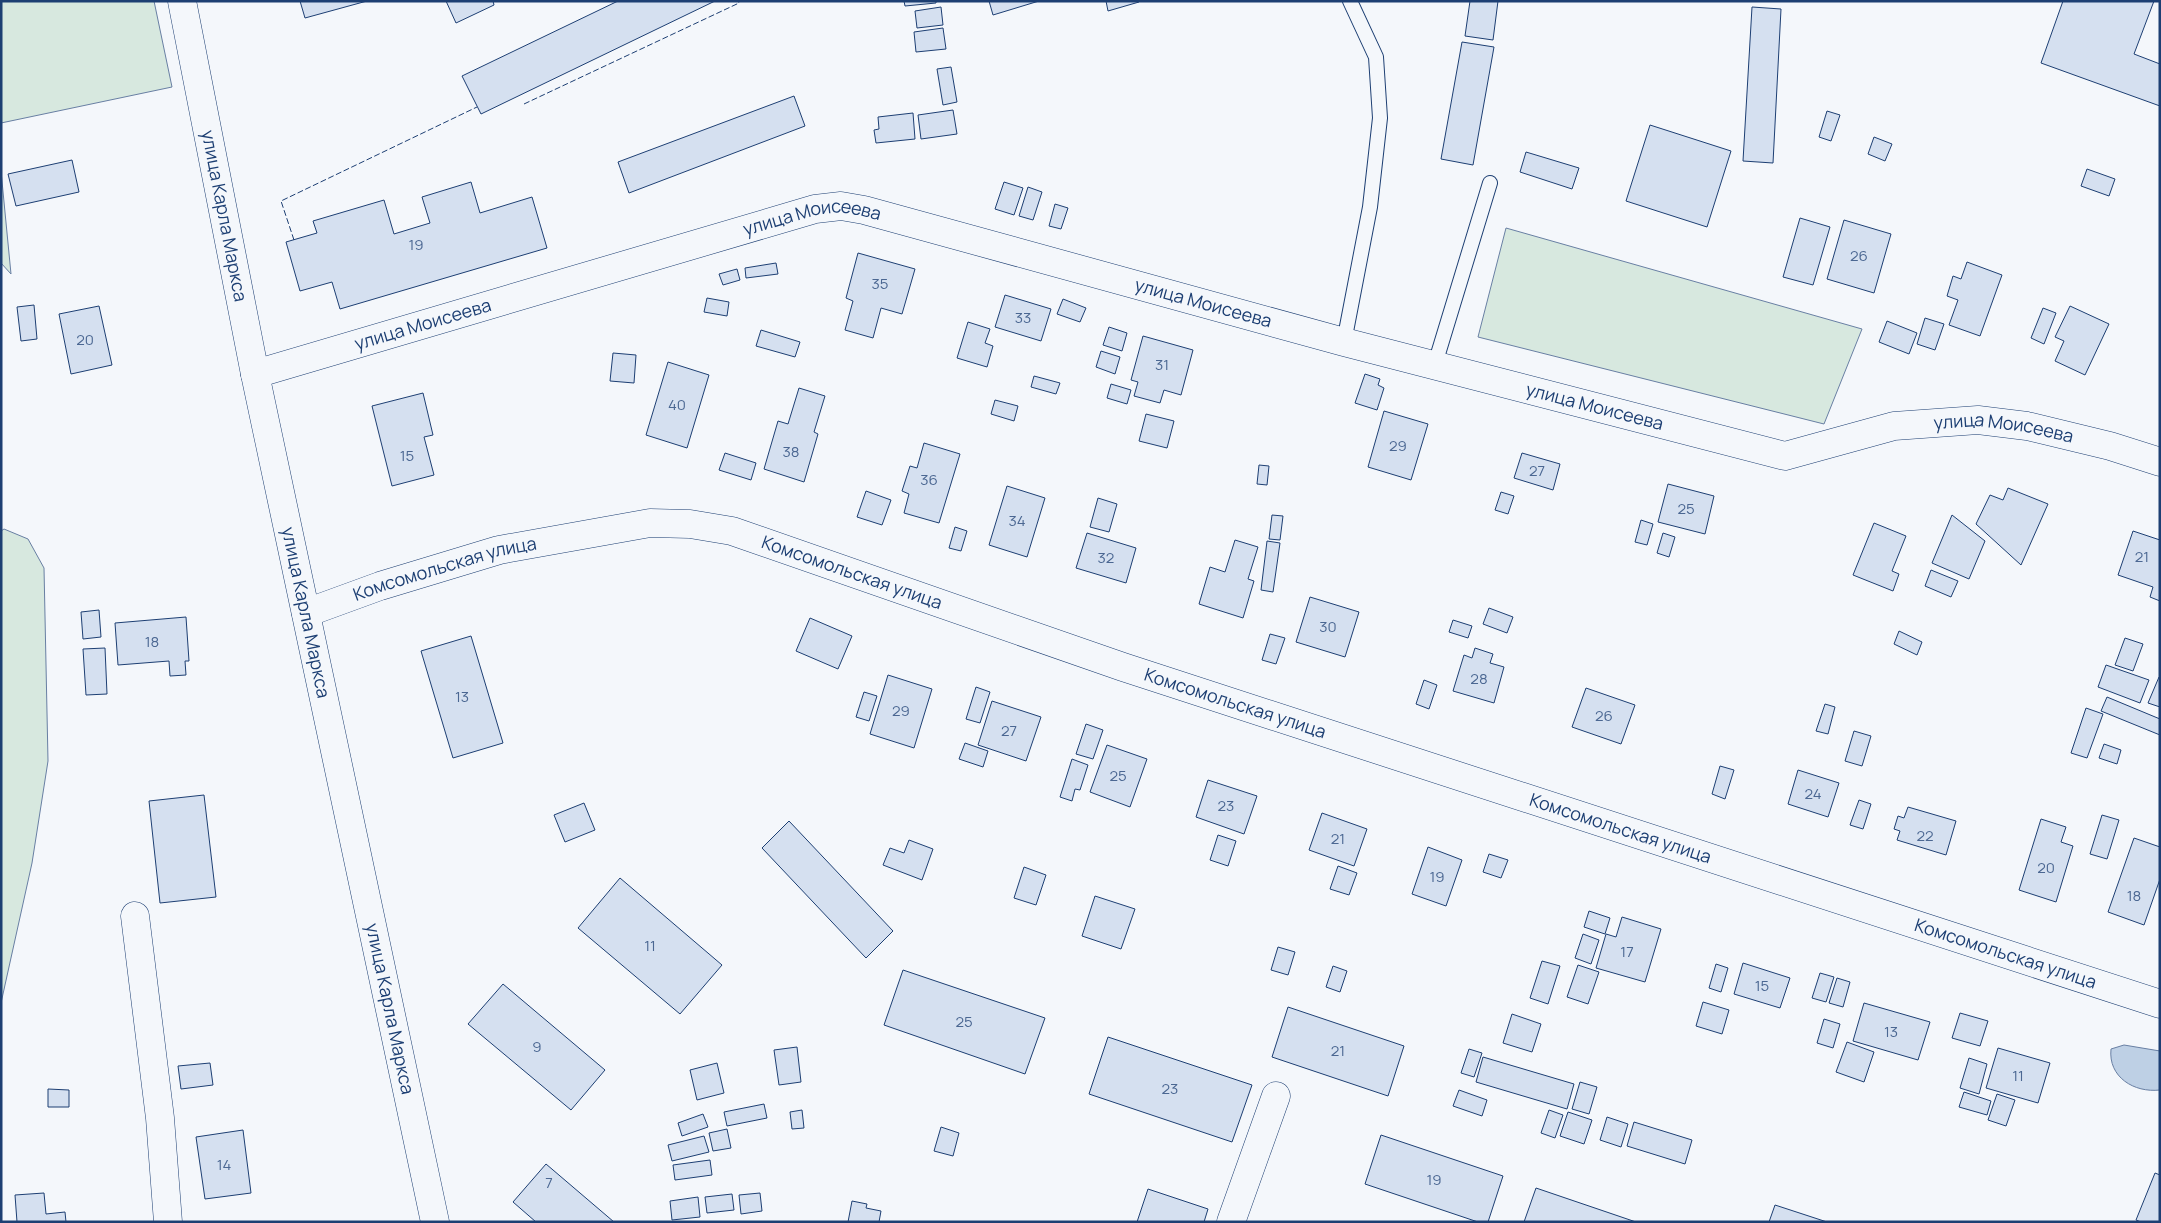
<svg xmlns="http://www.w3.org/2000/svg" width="2161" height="1223" font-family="Manrope,sans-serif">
<rect width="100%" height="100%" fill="#f4f7fb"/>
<!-- green -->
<g fill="#d7e8df" stroke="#687fa3">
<path d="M 1,1 L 154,1 L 172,87 L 1,123 Z"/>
<path d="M 1,171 L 11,274 L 1,263 Z"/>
<path d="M 1506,228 L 1862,329 L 1824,424 L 1478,337 Z"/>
<path d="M 4,529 L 28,539 L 44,568 L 48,761 L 32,863 L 1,1003 L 1,531 Z"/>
</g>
<!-- water -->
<path fill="#bed0e5" stroke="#687fa3" d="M 2124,1045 L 2160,1051 L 2160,1090 C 2134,1093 2108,1077 2111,1049 Z"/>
<!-- building -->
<g fill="#d5e0f0" stroke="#1d3f73">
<path d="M 300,1 L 367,1 L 305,18 Z"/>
<path d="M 446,1 L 493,1 L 494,5 L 456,23 Z"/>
<path d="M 618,1 L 715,1 L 481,114 L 462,76 Z"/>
<path d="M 904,1 L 936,1 L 936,3 L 905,6 Z"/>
<path d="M 989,1 L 1039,1 L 993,15 Z"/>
<path d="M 1106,1 L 1138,1 L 1139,2 L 1108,11 Z"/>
<path d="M 1470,1 L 1498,1 L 1493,40 L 1465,36 Z"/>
<path d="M 2063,1 L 2154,1 L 2134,54 L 2160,64 L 2160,106 L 2041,63 Z"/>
<path d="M 941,7 L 943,25 L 917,28 L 915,11 Z"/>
<path d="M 1752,7 L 1781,9 L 1773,163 L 1743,161 Z"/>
<path d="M 943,28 L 946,49 L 916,52 L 914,32 Z"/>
<path d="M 1462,42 L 1494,47 L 1473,165 L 1441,159 Z"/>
<path d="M 951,67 L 957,102 L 943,105 L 937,69 Z"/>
<path d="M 794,96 L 805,126 L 629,193 L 618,162 Z"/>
<path d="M 953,110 L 957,134 L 921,139 L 918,115 Z"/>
<path d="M 1827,111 L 1840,115 L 1831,141 L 1819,137 Z"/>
<path d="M 913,113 L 915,139 L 876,143 L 874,130 L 879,129 L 878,117 Z"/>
<path d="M 1650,125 L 1731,151 L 1707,227 L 1626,201 Z"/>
<path d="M 1874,137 L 1892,144 L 1885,161 L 1868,154 Z"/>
<path d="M 1526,152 L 1579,168 L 1572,189 L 1520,172 Z"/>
<path d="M 72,160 L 79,192 L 16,206 L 8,174 Z"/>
<path d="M 2087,169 L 2115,179 L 2109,196 L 2081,186 Z"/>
<path d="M 471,182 L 480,213 L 532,197 L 547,248 L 340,309 L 332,282 L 300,291 L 286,242 L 317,233 L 313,221 L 384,200 L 394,234 L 430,223 L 422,197 Z"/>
<path d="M 1004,182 L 1023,188 L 1014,215 L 995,209 Z"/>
<path d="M 1028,187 L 1042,192 L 1033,220 L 1019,216 Z"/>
<path d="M 1055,204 L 1068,208 L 1061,229 L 1049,226 Z"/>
<path d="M 1800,218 L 1830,227 L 1813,285 L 1783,277 Z"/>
<path d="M 1844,220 L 1891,234 L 1874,293 L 1827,279 Z"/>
<path d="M 858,253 L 915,269 L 902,314 L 881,308 L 873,338 L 845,330 L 853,301 L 846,298 Z"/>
<path d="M 1967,262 L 2002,275 L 1980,336 L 1949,325 L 1958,300 L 1947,296 L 1953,276 L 1961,279 Z"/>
<path d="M 776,263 L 778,274 L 746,278 L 745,268 Z"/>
<path d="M 737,269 L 740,280 L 723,285 L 719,274 Z"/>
<path d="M 1005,295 L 1051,309 L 1041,341 L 995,327 Z"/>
<path d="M 707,298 L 729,302 L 727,316 L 704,312 Z"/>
<path d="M 1063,299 L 1086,308 L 1080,322 L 1057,314 Z"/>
<path d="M 34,305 L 37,339 L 21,341 L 17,307 Z"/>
<path d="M 99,306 L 112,365 L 71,374 L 59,314 Z"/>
<path d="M 2070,306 L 2109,324 L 2085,375 L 2055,361 L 2064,341 L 2055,337 Z"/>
<path d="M 2043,308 L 2056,313 L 2044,344 L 2031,338 Z"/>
<path d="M 1925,318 L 1944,324 L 1935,350 L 1917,344 Z"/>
<path d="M 1887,321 L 1917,333 L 1909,354 L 1879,342 Z"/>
<path d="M 968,322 L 990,329 L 985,343 L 993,346 L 987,367 L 957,358 Z"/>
<path d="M 1109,327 L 1127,333 L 1122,351 L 1103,345 Z"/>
<path d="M 761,330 L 800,342 L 795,357 L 756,346 Z"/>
<path d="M 1143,336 L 1193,350 L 1181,395 L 1164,390 L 1160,403 L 1134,396 L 1138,382 L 1131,380 Z"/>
<path d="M 1101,351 L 1120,357 L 1115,374 L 1096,367 Z"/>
<path d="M 613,353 L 636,355 L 634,383 L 610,381 Z"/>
<path d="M 668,362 L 709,375 L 687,448 L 646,435 Z"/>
<path d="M 1365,374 L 1380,379 L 1378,385 L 1384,388 L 1377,410 L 1355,403 Z"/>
<path d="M 1034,376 L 1060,383 L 1056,394 L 1031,387 Z"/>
<path d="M 1111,384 L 1131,390 L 1127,404 L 1107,398 Z"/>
<path d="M 799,388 L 825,396 L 814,432 L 818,434 L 804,482 L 764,469 L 778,421 L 788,424 Z"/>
<path d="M 423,393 L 433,435 L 424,437 L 434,475 L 392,486 L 372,406 Z"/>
<path d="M 995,400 L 1018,406 L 1014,421 L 991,414 Z"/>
<path d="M 1384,411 L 1428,424 L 1411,480 L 1368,467 Z"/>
<path d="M 1146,414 L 1174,421 L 1167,448 L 1139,441 Z"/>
<path d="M 924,443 L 960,454 L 939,523 L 904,513 L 909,494 L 902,491 L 910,466 L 917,468 Z"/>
<path d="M 725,453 L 756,463 L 751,480 L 719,470 Z"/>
<path d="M 1522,453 L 1560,464 L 1553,490 L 1514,478 Z"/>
<path d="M 1259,465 L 1269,466 L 1267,485 L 1257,484 Z"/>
<path d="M 1668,484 L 1714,496 L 1705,534 L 1658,522 Z"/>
<path d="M 1007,486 L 1045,498 L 1027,557 L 989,545 Z"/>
<path d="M 2008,488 L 2048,504 L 2021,565 L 1976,524 L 1990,495 L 2003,500 Z"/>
<path d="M 866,491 L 891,500 L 882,525 L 857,517 Z"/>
<path d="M 1501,492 L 1514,496 L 1508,514 L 1495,510 Z"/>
<path d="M 1098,498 L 1117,504 L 1109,532 L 1090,527 Z"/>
<path d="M 1272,515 L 1283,516 L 1280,540 L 1269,539 Z"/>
<path d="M 1952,515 L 1985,541 L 1969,579 L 1932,563 Z"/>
<path d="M 1641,520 L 1653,524 L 1647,545 L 1635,542 Z"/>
<path d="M 1874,523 L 1906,536 L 1892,571 L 1899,574 L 1893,591 L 1853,575 Z"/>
<path d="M 955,527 L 967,531 L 961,551 L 949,548 Z"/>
<path d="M 2133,531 L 2160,540 L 2160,601 L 2150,597 L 2153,587 L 2118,575 Z"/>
<path d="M 1087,533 L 1136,548 L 1126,583 L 1076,568 Z"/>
<path d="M 1663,533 L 1675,537 L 1669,557 L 1657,553 Z"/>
<path d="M 1235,540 L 1258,547 L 1248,579 L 1254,581 L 1243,618 L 1199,604 L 1210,567 L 1225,572 Z"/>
<path d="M 1267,541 L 1280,543 L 1273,592 L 1261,590 Z"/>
<path d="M 1931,570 L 1958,581 L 1951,597 L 1925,586 Z"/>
<path d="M 1310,597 L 1359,612 L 1345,657 L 1296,642 Z"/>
<path d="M 1489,608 L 1513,617 L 1507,633 L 1483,624 Z"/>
<path d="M 99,610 L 101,637 L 83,639 L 81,612 Z"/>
<path d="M 186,617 L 189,661 L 185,661 L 186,675 L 170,676 L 169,661 L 118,665 L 115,623 Z"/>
<path d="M 810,618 L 852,636 L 838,669 L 796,651 Z"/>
<path d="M 1453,620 L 1472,626 L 1468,638 L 1449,632 Z"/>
<path d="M 1899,631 L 1922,642 L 1917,655 L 1894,644 Z"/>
<path d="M 1270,634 L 1285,638 L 1276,664 L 1262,660 Z"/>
<path d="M 471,636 L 503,743 L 453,758 L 421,651 Z"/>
<path d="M 2125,638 L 2143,644 L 2133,671 L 2115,665 Z"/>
<path d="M 105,648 L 107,694 L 86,695 L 83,649 Z"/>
<path d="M 1475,648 L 1493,654 L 1490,663 L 1504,667 L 1494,703 L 1453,691 L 1464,655 L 1472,658 Z"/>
<path d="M 2106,665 L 2149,680 L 2140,703 L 2098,687 Z"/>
<path d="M 888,675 L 932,689 L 914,748 L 870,734 Z"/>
<path d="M 2159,677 L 2160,678 L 2160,707 L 2148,703 Z"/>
<path d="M 1424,680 L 1437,685 L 1429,709 L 1416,704 Z"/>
<path d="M 976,687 L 990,692 L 980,723 L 966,719 Z"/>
<path d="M 1586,688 L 1635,705 L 1621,744 L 1572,727 Z"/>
<path d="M 864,692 L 877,696 L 869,721 L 856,717 Z"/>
<path d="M 2107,697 L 2160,719 L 2160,735 L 2101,711 Z"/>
<path d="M 992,701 L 1041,717 L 1026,761 L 978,745 Z"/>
<path d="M 1825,704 L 1835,707 L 1828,734 L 1816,731 Z"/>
<path d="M 2086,708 L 2103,714 L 2087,758 L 2071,753 Z"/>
<path d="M 1086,724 L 1103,730 L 1093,759 L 1076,754 Z"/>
<path d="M 1854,731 L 1871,736 L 1862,766 L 1845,761 Z"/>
<path d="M 965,743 L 988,751 L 983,767 L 959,759 Z"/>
<path d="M 2104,744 L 2121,750 L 2117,764 L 2099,758 Z"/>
<path d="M 1107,745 L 1147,759 L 1130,807 L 1090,792 Z"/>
<path d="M 1072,759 L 1088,765 L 1080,790 L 1075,789 L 1072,801 L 1060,797 Z"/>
<path d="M 1720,766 L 1734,770 L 1725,799 L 1712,794 Z"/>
<path d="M 1798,770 L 1839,783 L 1828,817 L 1788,804 Z"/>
<path d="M 1208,780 L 1257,796 L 1244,834 L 1196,817 Z"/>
<path d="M 204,795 L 216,897 L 160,903 L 149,801 Z"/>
<path d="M 1859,800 L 1871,804 L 1863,829 L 1850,825 Z"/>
<path d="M 584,803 L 595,830 L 565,842 L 554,815 Z"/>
<path d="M 1908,807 L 1956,821 L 1946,855 L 1897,840 L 1900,831 L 1894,829 L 1898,816 L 1904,818 Z"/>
<path d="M 1322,813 L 1367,829 L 1354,866 L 1309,850 Z"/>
<path d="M 2102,815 L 2119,820 L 2107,859 L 2090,854 Z"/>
<path d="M 2041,819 L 2066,827 L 2061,842 L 2073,846 L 2056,902 L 2019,890 Z"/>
<path d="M 789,821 L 893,931 L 866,958 L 762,848 Z"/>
<path d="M 1218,835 L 1236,841 L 1228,866 L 1210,860 Z"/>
<path d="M 2134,838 L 2160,847 L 2160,879 L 2144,925 L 2108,912 Z"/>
<path d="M 909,840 L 933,849 L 922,880 L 883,865 L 890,848 L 904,853 Z"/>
<path d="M 1428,847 L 1462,860 L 1446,906 L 1412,894 Z"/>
<path d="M 1489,854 L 1508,860 L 1501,878 L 1483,872 Z"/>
<path d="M 1338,866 L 1357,873 L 1349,895 L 1330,889 Z"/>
<path d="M 1024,867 L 1046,875 L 1036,905 L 1014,898 Z"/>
<path d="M 620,878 L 722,965 L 680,1014 L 578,928 Z"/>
<path d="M 1095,896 L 1135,909 L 1121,949 L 1082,936 Z"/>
<path d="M 1589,911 L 1610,918 L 1605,934 L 1584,927 Z"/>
<path d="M 1622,917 L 1661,929 L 1645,982 L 1596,968 L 1606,934 L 1616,937 Z"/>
<path d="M 1583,934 L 1599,940 L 1591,964 L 1575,958 Z"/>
<path d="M 1278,947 L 1295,952 L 1288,975 L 1271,970 Z"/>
<path d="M 1542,961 L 1560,966 L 1548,1004 L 1530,998 Z"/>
<path d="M 1743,963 L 1790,978 L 1780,1008 L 1734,994 Z"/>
<path d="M 1716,964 L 1728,968 L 1721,992 L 1709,988 Z"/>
<path d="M 1578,965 L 1599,972 L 1588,1004 L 1567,997 Z"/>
<path d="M 1333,966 L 1347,971 L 1340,992 L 1326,987 Z"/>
<path d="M 903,970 L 1045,1018 L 1025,1074 L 884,1025 Z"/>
<path d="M 1820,973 L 1834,977 L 1826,1002 L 1812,998 Z"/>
<path d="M 1837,978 L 1850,982 L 1843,1007 L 1829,1003 Z"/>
<path d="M 503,984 L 605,1070 L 571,1110 L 468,1024 Z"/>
<path d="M 1703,1002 L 1729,1010 L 1722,1034 L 1696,1026 Z"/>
<path d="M 1864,1003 L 1930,1022 L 1918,1060 L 1853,1041 Z"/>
<path d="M 1288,1007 L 1404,1046 L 1388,1096 L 1272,1057 Z"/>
<path d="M 1960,1013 L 1988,1021 L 1980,1046 L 1952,1038 Z"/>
<path d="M 1512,1014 L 1541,1024 L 1532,1052 L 1503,1043 Z"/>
<path d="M 1824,1019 L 1840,1024 L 1833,1048 L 1817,1043 Z"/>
<path d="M 1108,1037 L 1252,1085 L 1232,1142 L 1089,1094 Z"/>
<path d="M 1847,1042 L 1874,1052 L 1864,1082 L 1836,1072 Z"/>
<path d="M 797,1047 L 801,1082 L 779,1085 L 774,1050 Z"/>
<path d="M 1998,1048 L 2050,1063 L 2038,1103 L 1986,1088 Z"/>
<path d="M 1469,1049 L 1482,1053 L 1474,1077 L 1461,1073 Z"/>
<path d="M 1483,1057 L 1574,1084 L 1567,1109 L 1476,1082 Z"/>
<path d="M 1969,1058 L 1987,1064 L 1979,1094 L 1960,1088 Z"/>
<path d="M 210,1063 L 213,1085 L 181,1089 L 178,1066 Z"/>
<path d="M 717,1063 L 724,1093 L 697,1100 L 690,1070 Z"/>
<path d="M 1580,1082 L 1597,1087 L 1589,1114 L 1572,1109 Z"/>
<path d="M 48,1089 L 69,1090 L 69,1107 L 48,1107 Z"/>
<path d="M 1459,1090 L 1487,1100 L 1482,1116 L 1453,1106 Z"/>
<path d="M 1964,1092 L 1991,1101 L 1987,1115 L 1959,1107 Z"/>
<path d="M 1997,1094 L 2015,1100 L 2006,1126 L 1988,1120 Z"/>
<path d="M 764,1104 L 767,1118 L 727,1126 L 724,1112 Z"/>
<path d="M 802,1110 L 804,1128 L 792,1129 L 790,1112 Z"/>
<path d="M 1549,1110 L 1563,1115 L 1555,1138 L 1541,1133 Z"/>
<path d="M 1568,1112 L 1592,1120 L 1584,1144 L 1560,1136 Z"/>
<path d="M 703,1114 L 708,1127 L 682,1136 L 678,1123 Z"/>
<path d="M 1607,1117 L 1628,1124 L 1621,1147 L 1600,1140 Z"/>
<path d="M 1634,1122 L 1692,1140 L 1685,1164 L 1627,1146 Z"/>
<path d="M 941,1127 L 959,1133 L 953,1156 L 934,1151 Z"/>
<path d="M 727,1129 L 731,1148 L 713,1151 L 709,1133 Z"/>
<path d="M 243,1130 L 251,1193 L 205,1199 L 196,1137 Z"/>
<path d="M 1381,1135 L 1503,1176 L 1488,1222 L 1478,1222 L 1365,1184 Z"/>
<path d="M 704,1136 L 709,1152 L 672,1161 L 668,1145 Z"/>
<path d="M 710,1160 L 712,1175 L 675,1180 L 673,1165 Z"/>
<path d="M 546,1164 L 614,1222 L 536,1222 L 513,1202 Z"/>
<path d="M 2155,1173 L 2160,1175 L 2160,1222 L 2141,1222 L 2136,1220 Z"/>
<path d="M 1536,1188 L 1636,1222 L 1524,1222 Z"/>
<path d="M 1148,1189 L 1208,1209 L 1204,1222 L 1137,1222 Z"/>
<path d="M 44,1193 L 46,1214 L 65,1212 L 66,1222 L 17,1222 L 15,1195 Z"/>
<path d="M 760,1193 L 762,1211 L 741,1214 L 739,1195 Z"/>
<path d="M 732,1194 L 734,1210 L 707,1213 L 705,1197 Z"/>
<path d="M 698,1197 L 700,1217 L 672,1220 L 670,1201 Z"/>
<path d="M 852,1201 L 867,1204 L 866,1208 L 881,1211 L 879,1222 L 848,1222 Z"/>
<path d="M 1775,1205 L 1827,1222 L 1769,1222 Z"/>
</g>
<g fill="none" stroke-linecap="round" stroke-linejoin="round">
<defs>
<g id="service">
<path d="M 1344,342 L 1370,207 L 1380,118 L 1376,57 L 1350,1"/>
<path d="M 1435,364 L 1490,183"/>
</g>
<g id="minor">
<path id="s1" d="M 255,374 L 815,209 L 841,206 L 864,210 L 1344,342 L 1785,456 L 1894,426 L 1978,420 L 2027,426 L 2110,446 L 2160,462"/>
<path id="s2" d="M 306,613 L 380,586 L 499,550 L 650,523 L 690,524 L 732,531 L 1123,667 L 2160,1004"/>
<path d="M 135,916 L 160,1118 L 168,1222"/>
<path d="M 1231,1222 L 1276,1096"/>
</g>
<g id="tertiary">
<path id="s3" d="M 182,1 L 255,374 L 435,1222"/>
</g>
</defs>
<!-- service casing -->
<use href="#service" stroke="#1d3f73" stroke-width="16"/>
<!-- minor casing -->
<use href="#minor" stroke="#1d3f73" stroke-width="29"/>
<!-- tertiary casing -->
<use href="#tertiary" stroke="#1d3f73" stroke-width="29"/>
<!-- service -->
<use href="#service" stroke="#f4f7fb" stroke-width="14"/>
<!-- minor -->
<use href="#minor" stroke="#f4f7fb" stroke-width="28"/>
<!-- tertiary -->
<use href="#tertiary" stroke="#f4f7fb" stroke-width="28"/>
<!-- fence -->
<g stroke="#1d3f73" stroke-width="1" stroke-dasharray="6 2.5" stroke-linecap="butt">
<path d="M 524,104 L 739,3 L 738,1"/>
<path d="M 294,240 L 281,201 L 477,107"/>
</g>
</g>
<g text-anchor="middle" stroke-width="4" stroke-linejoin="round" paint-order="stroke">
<!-- number labels -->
<g font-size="15" fill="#4b6792">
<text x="416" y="250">19</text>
<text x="1859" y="261">26</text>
<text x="880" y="289">35</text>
<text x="1023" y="323">33</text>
<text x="85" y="345">20</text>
<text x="1162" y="370">31</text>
<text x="677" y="410">40</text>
<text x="1398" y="451">29</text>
<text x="791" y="457">38</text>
<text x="407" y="461">15</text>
<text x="1537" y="476">27</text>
<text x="929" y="485">36</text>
<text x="1686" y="514">25</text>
<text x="1017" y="526">34</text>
<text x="2142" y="562">21</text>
<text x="1106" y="563">32</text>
<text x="1328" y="632">30</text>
<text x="152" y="647">18</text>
<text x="1479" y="684">28</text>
<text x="462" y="702">13</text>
<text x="901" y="716">29</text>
<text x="1604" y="721">26</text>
<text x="1009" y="736">27</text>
<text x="1118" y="781">25</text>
<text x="1813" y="799">24</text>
<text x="1226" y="811">23</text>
<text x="1925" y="841">22</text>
<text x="1338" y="844">21</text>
<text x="2046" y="873">20</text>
<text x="1437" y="882">19</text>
<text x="2134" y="901">18</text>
<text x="650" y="951">11</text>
<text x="1627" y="957">17</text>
<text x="1762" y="991">15</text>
<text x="964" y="1027">25</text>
<text x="1891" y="1037">13</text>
<text x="537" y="1052">9</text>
<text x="1338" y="1056">21</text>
<text x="2018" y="1081">11</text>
<text x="1170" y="1094">23</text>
<text x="224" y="1170">14</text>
<text x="1434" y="1185">19</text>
<text x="549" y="1188">7</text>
</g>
<!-- street labels -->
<g font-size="18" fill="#1d3f73" stroke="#f4f7fb">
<text dy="6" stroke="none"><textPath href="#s3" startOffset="219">улица Карла Маркса</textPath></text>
<text dy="6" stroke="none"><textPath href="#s1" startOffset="580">улица Моисеева</textPath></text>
<text dy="6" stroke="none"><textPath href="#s1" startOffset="985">улица Моисеева</textPath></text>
<text dy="6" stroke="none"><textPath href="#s1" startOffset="175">улица Моисеева</textPath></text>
<text dy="6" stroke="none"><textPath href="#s1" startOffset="1390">улица Моисеева</textPath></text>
<text dy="6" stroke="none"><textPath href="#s1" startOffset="1810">улица Моисеева</textPath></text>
<text dy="6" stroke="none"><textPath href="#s2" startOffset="146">Комсомольская улица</textPath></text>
<text dy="6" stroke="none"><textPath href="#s2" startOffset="566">Комсомольская улица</textPath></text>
<text dy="6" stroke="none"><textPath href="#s3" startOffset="624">улица Карла Маркса</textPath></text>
<text dy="6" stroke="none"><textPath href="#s2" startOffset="971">Комсомольская улица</textPath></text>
<text dy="6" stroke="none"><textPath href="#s2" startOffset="1376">Комсомольская улица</textPath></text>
<text dy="6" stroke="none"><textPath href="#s2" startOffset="1781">Комсомольская улица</textPath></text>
<text dy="6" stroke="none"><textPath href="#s3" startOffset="1029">улица Карла Маркса</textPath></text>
</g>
</g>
<!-- border -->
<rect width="2161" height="1223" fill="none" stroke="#1d3f73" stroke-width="5"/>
</svg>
